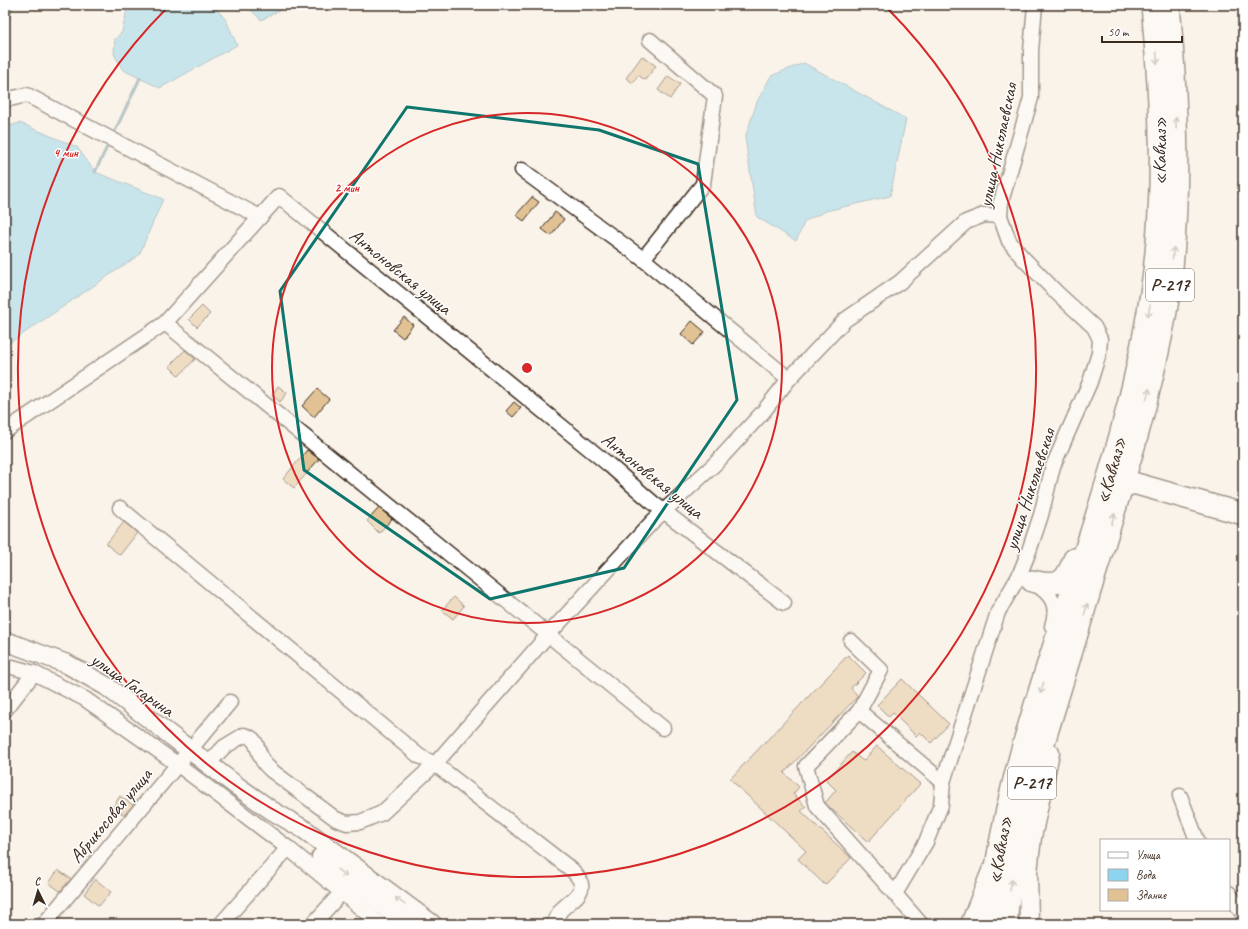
<svg xmlns="http://www.w3.org/2000/svg" width="1248" height="929" font-family="Caveat,sans-serif">
<rect width="100%" height="100%" fill="#f9f3ea"/>
<filter id="ink" filterUnits="userSpaceOnUse"><feTurbulence type="fractalNoise" baseFrequency=".025" numOctaves="2"/><feDisplacementMap in="SourceGraphic" scale="8" xChannelSelector="R" yChannelSelector="G"/><feConvolveMatrix kernelMatrix="1 2 1 2 8 2 1 2 1" color-interpolation-filters="sRGB"/></filter>
<g filter="url(#ink)">
<!-- green -->
<path fill="#a3eab7" stroke="#6f8a6a" d="M 5,5 L 13,5 L 5,37 Z"/>
<!-- water -->
<g fill="#8dd5ef" stroke="#6c919b">
<path d="M 128,5 L 213,5 L 226,20 L 237,45 L 160,88 L 123,70 L 114,54 L 115,39 L 122,32 Z"/>
<path d="M 246,5 L 290,5 L 261,20 Z"/>
<path d="M 804,63 L 906,119 L 890,196 L 826,211 L 805,221 L 796,241 L 757,217 L 745,138 L 757,102 L 771,76 Z"/>
<path d="M 20,123 L 77,147 L 95,172 L 163,199 L 139,255 L 5,346 L 5,223 L 9,214 L 5,206 L 5,127 Z"/>
</g>
<g fill="none" stroke-linecap="round" stroke-linejoin="round">
<!-- stream -->
<g stroke="#6c919b" stroke-width="3">
<path d="M 115,131 L 140,78"/>
<path d="M 95,172 L 107,147"/>
</g>
</g>
<!-- building -->
<g fill="#e1c294" stroke="#3b2a1e">
<path d="M 642,56 L 656,66 L 645,80 L 638,75 L 633,83 L 626,78 Z"/>
<path d="M 668,76 L 680,84 L 670,99 L 658,90 Z"/>
<path d="M 532,197 L 539,202 L 524,221 L 516,215 Z"/>
<path d="M 555,212 L 564,219 L 551,236 L 542,229 Z"/>
<path d="M 202,306 L 210,314 L 197,327 L 189,319 Z"/>
<path d="M 404,317 L 413,325 L 403,338 L 393,330 Z"/>
<path d="M 692,321 L 705,332 L 693,345 L 681,334 Z"/>
<path d="M 185,350 L 195,359 L 179,376 L 169,366 Z"/>
<path d="M 278,386 L 287,393 L 280,402 L 272,395 Z"/>
<path d="M 317,389 L 329,399 L 314,417 L 302,406 Z"/>
<path d="M 514,402 L 521,408 L 513,417 L 506,411 Z"/>
<path d="M 307,450 L 319,459 L 294,488 L 283,479 Z"/>
<path d="M 379,508 L 392,519 L 379,533 L 367,521 Z"/>
<path d="M 124,522 L 137,533 L 120,555 L 106,544 Z"/>
<path d="M 454,597 L 464,606 L 453,619 L 442,610 Z"/>
<path d="M 848,655 L 866,673 L 851,688 L 858,696 L 784,773 L 799,787 L 793,794 L 806,807 L 801,811 L 851,858 L 825,885 L 798,859 L 806,851 L 730,779 Z"/>
<path d="M 902,679 L 949,724 L 931,743 L 920,732 L 916,736 L 893,713 L 889,717 L 877,705 Z"/>
<path d="M 877,746 L 920,784 L 868,842 L 825,803 L 836,790 L 826,780 L 852,752 L 863,761 Z"/>
<path d="M 120,796 L 133,805 L 124,815 L 113,807 Z"/>
<path d="M 58,870 L 71,879 L 60,891 L 49,883 Z"/>
<path d="M 95,879 L 111,892 L 99,906 L 84,894 Z"/>
</g>
<g fill="none" stroke-linecap="round" stroke-linejoin="round">
<defs>
<g id="minor">
<path d="M 5,100 L 27,95 L 260,217"/>
<path d="M 522,170 L 643,259 L 789,379"/>
<path d="M 643,259 L 703,184 L 715,96 L 650,40"/>
<path d="M 165,323 L 663,728"/>
<path d="M 5,431 L 165,323 L 279,196 L 608,464 L 653,503 L 784,603"/>
<path d="M 120,508 L 419,756 L 435,764 L 572,870 C 592,891 576,895 561,910 C 558,914 556,919 553,924"/>
<path d="M 1034,583 C 1052,595 1059,604 1052,626"/>
<path d="M 851,641 L 881,670 L 859,711"/>
<path d="M 5,665 L 34,673 L 85,699 L 177,764 L 288,848 L 380,924"/>
<path d="M 5,710 L 34,673"/>
<path d="M 208,764 L 224,747 L 244,735 C 259,738 256,750 263,761 C 265,765 269,768 272,771 L 336,819 L 347,823 L 360,822 L 382,813 L 435,764 L 548,635 L 652,522 L 717,462 L 763,412 L 789,379 L 845,320 L 900,282 L 966,222 L 984,215 L 1000,216"/>
<path d="M 1180,796 L 1197,840"/>
<path d="M 1229,893 L 1243,914"/>
<path d="M 895,894 L 817,806 L 806,766 L 859,711 L 943,782"/>
<path d="M 44,924 L 230,702"/>
<path d="M 221,924 L 288,848"/>
<path d="M 313,924 L 342,892"/>
<path d="M 921,924 L 895,894 L 926,842 L 941,805 L 943,782 L 998,612 L 1019,576 L 1029,551 L 1041,515 L 1053,466 L 1090,382 L 1099,353 L 1100,339 L 1094,327 L 1056,292 L 1021,256 L 1009,241 L 1000,216 L 1001,202 L 1031,98 L 1031,51 L 1035,5"/>
</g>
<g id="major">
<path d="M 5,641 L 67,664 L 106,686 L 237,786 L 271,810 L 305,830 L 432,924"/>
<path d="M 321,857 L 406,924"/>
<path d="M 970,924 L 991,871"/>
<path d="M 1029,924 L 1028,872 L 1032,837 L 1050,753"/>
</g>
<g id="highway">
<path d="M 1123,487 L 1133,483 L 1243,514"/>
<path d="M 1032,581 C 1058,587 1065,584 1074,559"/>
<path id="s1" d="M 989,924 C 1003,754 1078,595 1121,432 C 1138,369 1152,306 1157,241 C 1164,163 1159,83 1152,5"/>
<path d="M 1006,924 L 1008,904 L 1028,795 L 1136,440 C 1150,389 1163,338 1170,286 C 1181,192 1177,98 1169,5"/>
</g>
</defs>
<!-- minor casing -->
<use href="#minor" stroke="#3b2a1e" stroke-width="17"/>
<!-- major casing -->
<use href="#major" stroke="#3b2a1e" stroke-width="21"/>
<!-- highway casing -->
<use href="#highway" stroke="#3b2a1e" stroke-width="24"/>
<!-- minor -->
<use href="#minor" stroke="#fff" stroke-width="14"/>
<!-- major -->
<use href="#major" stroke="#fff" stroke-width="18"/>
<!-- highway -->
<use href="#highway" stroke="#fff" stroke-width="21"/>
</g>
<!-- one-way arrows -->
<defs><path id="oneway-shaft" d="M-6 0H5M1.5-3L5.5 0L1.5 3" fill="none" stroke-width="1.6" stroke-linecap="round" stroke-linejoin="round"/></defs>
<g stroke="#a79f9a">
<use href="#oneway-shaft" transform="translate(1157 58) rotate(86)"/>
<use href="#oneway-shaft" transform="translate(1176 123) rotate(-92)"/>
<use href="#oneway-shaft" transform="translate(1173 253) rotate(-84)"/>
<use href="#oneway-shaft" transform="translate(1149 311) rotate(99)"/>
<use href="#oneway-shaft" transform="translate(1148 394) rotate(-75)"/>
<use href="#oneway-shaft" transform="translate(1113 519) rotate(-73)"/>
<use href="#oneway-shaft" transform="translate(1086 609) rotate(-73)"/>
<use href="#oneway-shaft" transform="translate(1042 688) rotate(107)"/>
<use href="#oneway-shaft" transform="translate(342 873) rotate(38)"/>
<use href="#oneway-shaft" transform="translate(1011 885) rotate(-80)"/>
<use href="#oneway-shaft" transform="translate(400 901) rotate(-144)"/>
</g>
</g>
<!-- marked area -->
<path d="M0 0H1248V929H0ZM 407,107 L 599,130 L 698,164 L 737,400 L 624,568 L 490,599 L 304,470 L 280,291 Z" fill="#f9f3ea" fill-opacity=".55" fill-rule="evenodd"/>
<path fill="none" stroke="#0f766e" stroke-width="3" stroke-linejoin="round" d="M 407,107 L 599,130 L 698,164 L 737,400 L 624,568 L 490,599 L 304,470 L 280,291 Z"/>
<!-- distance rings -->
<g fill="none" stroke="#d62828" stroke-width="2">
<circle cx="527" cy="368" r="255"/>
<path d="M887 8A509 509 0 1 1 167 8"/>
</g>
<g text-anchor="middle" stroke-width="3" stroke-linejoin="round" paint-order="stroke">
<!-- shield labels -->
<g fill="#fff" stroke="#766a62" stroke-width="1">
<rect x="1146" y="269" width="48" height="32" rx="3"/>
<rect x="1008" y="767" width="48" height="32" rx="3"/>
</g>
<g font-size="18" font-weight="bold" fill="#3b2a1e">
<text x="1170" y="291">Р-217</text>
<text x="1032" y="789">Р-217</text>
</g>
<!-- street labels -->
<g font-size="19" fill="#3b2a1e" stroke="#fff">
<text transform="translate(997 145) rotate(-78)" y="7">улица Николаевская</text>
<text transform="translate(1159 151) rotate(-90)" y="7">«Кавказ»</text>
<text transform="translate(401 271) rotate(39)" y="7">Антоновская улица</text>
<text dy="7" stroke="none"><textPath href="#s1" startOffset="471">«Кавказ»</textPath></text>
<text transform="translate(653 475) rotate(39)" y="7">Антоновская улица</text>
<text transform="translate(1029 489) rotate(-72)" y="7">улица Николаевская</text>
<text transform="translate(133 684) rotate(35)" y="7">улица Гагарина</text>
<text transform="translate(110 815) rotate(-50)" y="7">Абрикосовая улица</text>
<text dy="7" stroke="none"><textPath href="#s1" startOffset="75">«Кавказ»</textPath></text>
</g>
</g>
<circle cx="527" cy="368" r="6" fill="#d62828" stroke="#fff" stroke-width="2"/>
<g font-size="12" text-anchor="middle" font-weight="bold" fill="#d62828" stroke="#fff" stroke-width="3" stroke-linejoin="round" paint-order="stroke">
<text x="66" y="157">4 мин</text>
<text x="347" y="192">2 мин</text>
</g>
<!-- margin -->
<rect width="1248" height="929" fill="none" stroke="#fff" stroke-width="20"/>
<rect x="10" y="10" width="1228" height="909" fill="none" stroke="#3b2a1e" stroke-width="1.5" filter="url(#ink)"/>
<!-- legend -->
<rect x="1100" y="839" width="130" height="72" fill="#ffffff" stroke="#b1aaa5"/>
<rect x="1108" y="852" width="20" height="6" fill="#ffffff" stroke="#b1aaa5"/>
<text x="1136" y="859" font-size="12" fill="#3b2a1e">Улица</text>
<rect x="1108" y="869" width="20" height="12" fill="#8dd5ef" stroke="#b1aaa5"/>
<text x="1136" y="879" font-size="12" fill="#3b2a1e">Вода</text>
<rect x="1108" y="889" width="20" height="12" fill="#e1c294" stroke="#b1aaa5"/>
<text x="1136" y="899" font-size="12" fill="#3b2a1e">Здание</text>
<!-- north arrow -->
<g transform="translate(38 891) rotate(355)" stroke="#ffffff" stroke-width="3" paint-order="stroke">
<path d="M0-3L7 15L0 10L-7 15Z" fill="#3b2a1e"/>
<text y="-6" font-size="11" font-weight="bold" text-anchor="middle" fill="#3b2a1e">С</text>
</g>
<!-- scale -->
<path d="M1102 36v6h80v-6" fill="none" stroke="#3b2a1e" stroke-width="2"/>
<text x="1108" y="36" font-size="12" fill="#3b2a1e" stroke="#ffffff" stroke-width="3" paint-order="stroke">50 m</text>
</svg>
